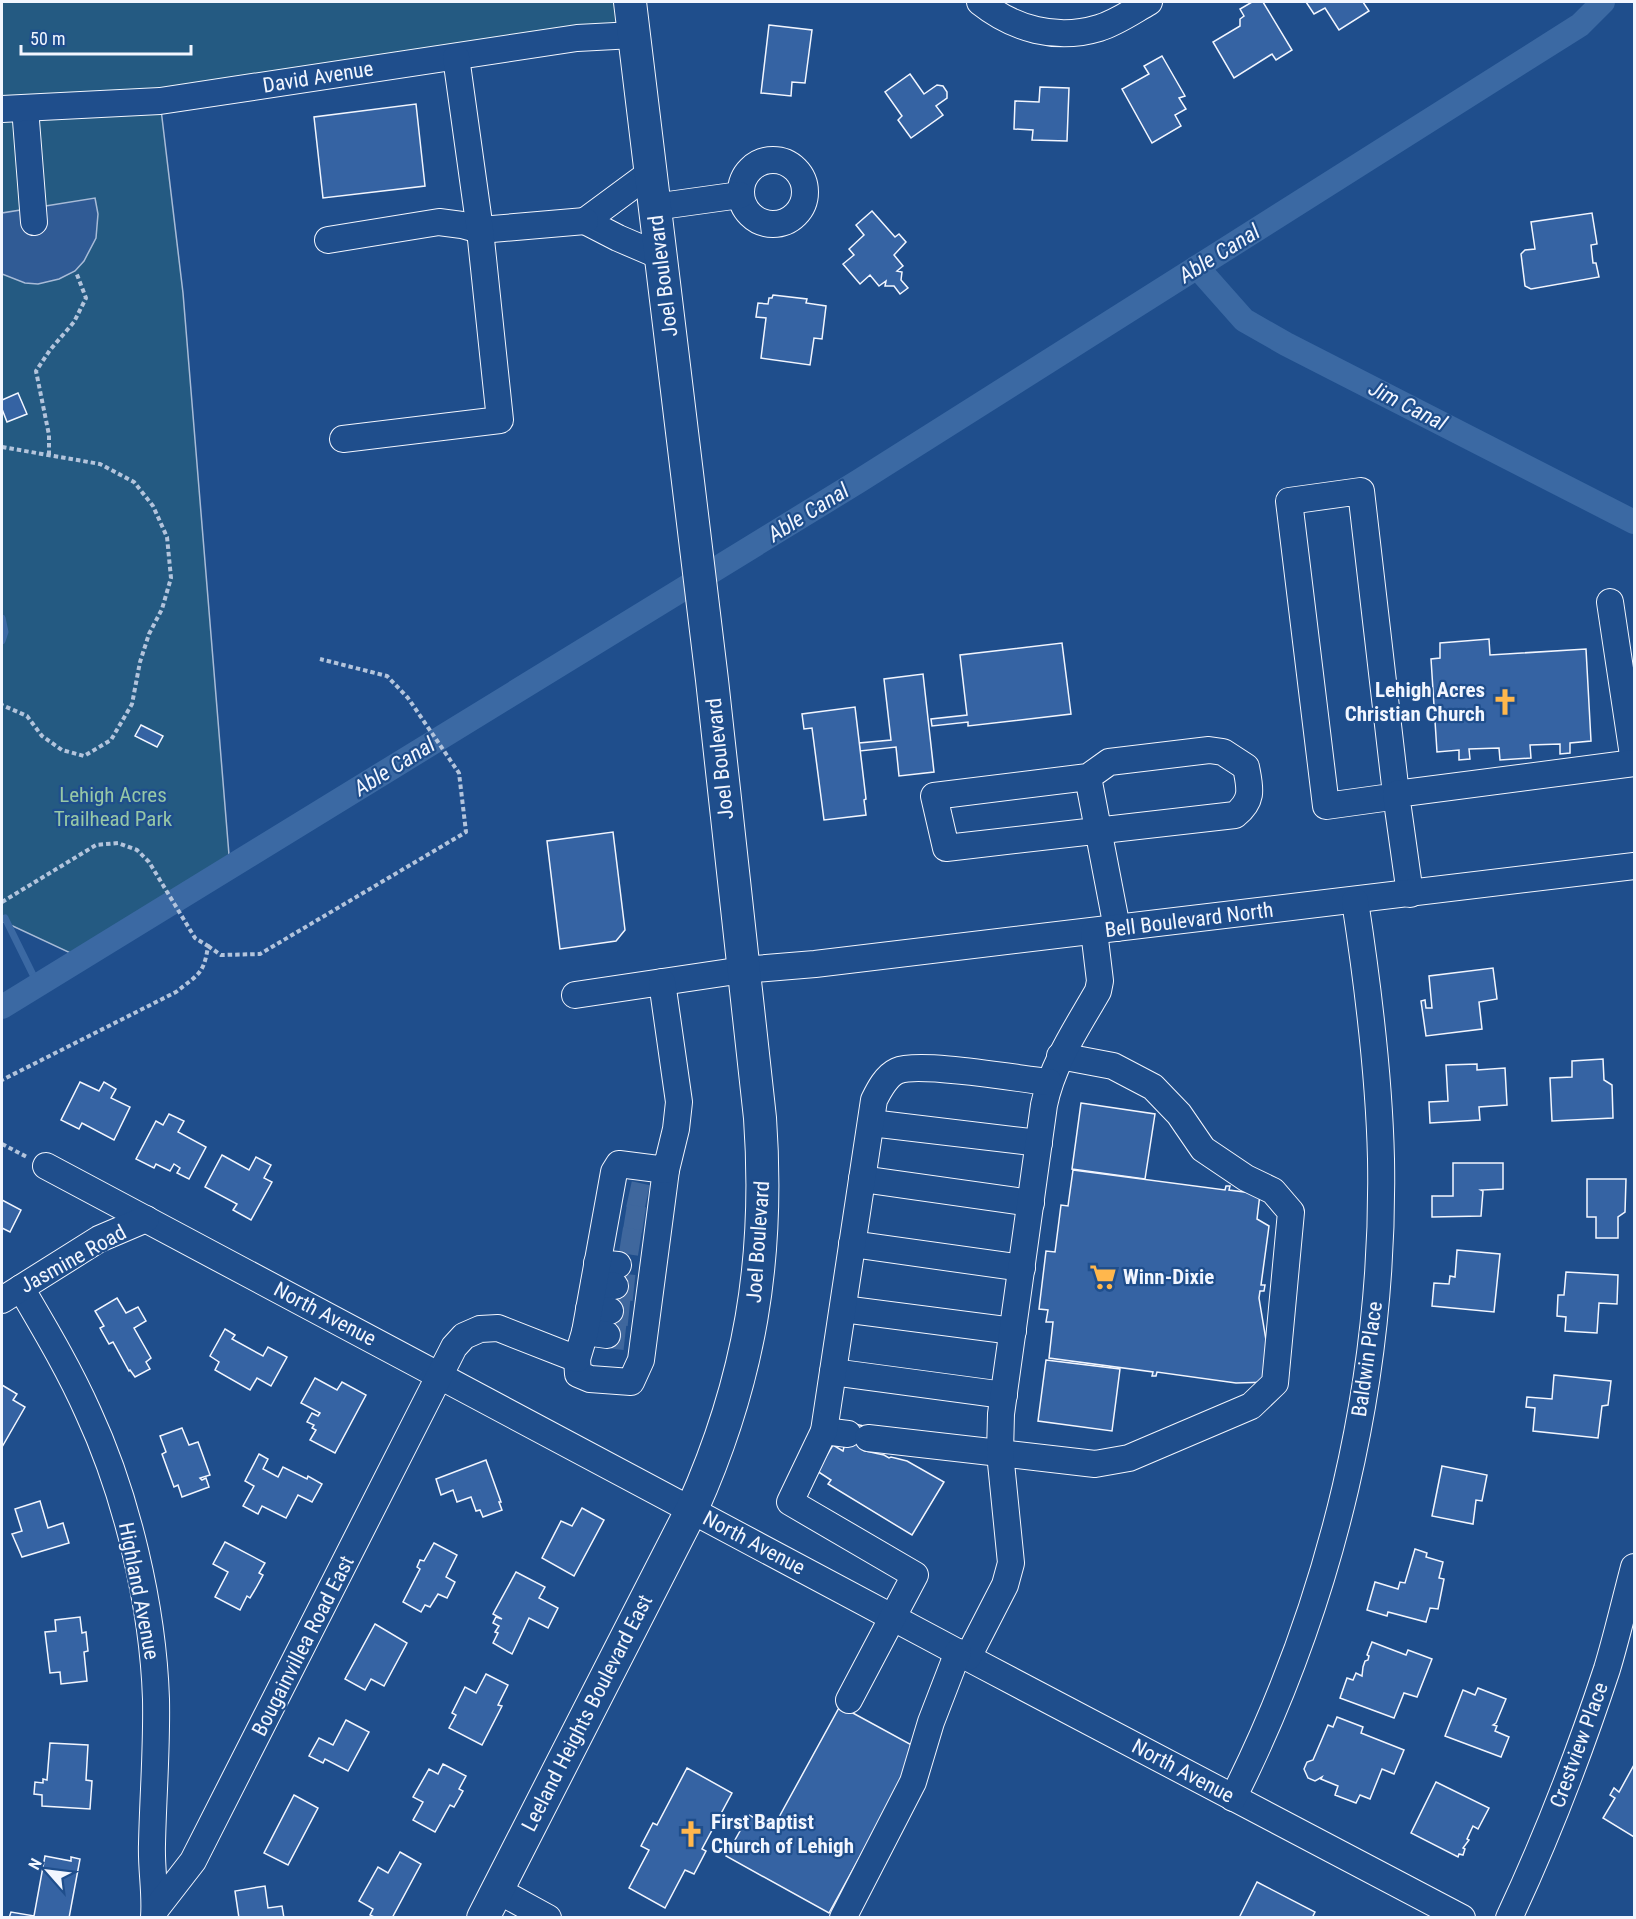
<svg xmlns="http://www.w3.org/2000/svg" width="1636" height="1919" font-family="'Roboto Condensed',sans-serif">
<rect width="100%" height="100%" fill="#1f4e8c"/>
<!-- green -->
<g fill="#245a82" stroke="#a8bbd7" stroke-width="1.5">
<path d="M 2,2 L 617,2 L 620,24 L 137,92 L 2,99 Z"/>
<path d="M 160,101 L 183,293 L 230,867 L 81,958 L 2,921 L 2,109 Z"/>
</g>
<!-- parking -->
<path fill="#305b95" stroke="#a8bbd7" stroke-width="1.5" d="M 95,198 L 98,214 L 96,238 L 84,261 L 75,271 L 59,279 L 38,284 L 25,283 L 2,274 L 2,213 Z"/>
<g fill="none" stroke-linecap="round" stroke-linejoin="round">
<!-- stream -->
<g stroke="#3b69a3" stroke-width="7">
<path d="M 2,618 L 5,632 L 2,641"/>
<path d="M 5,918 L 38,985"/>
</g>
<!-- canal -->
<g stroke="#3b69a3" stroke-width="24">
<path d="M 1197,267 L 1244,320 L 1286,344 L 1634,522"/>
<path d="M 2,1007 L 859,481 L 1580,25 L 1603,2"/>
</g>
</g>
<!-- building -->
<g fill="#3563a3" stroke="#f2f6ff" stroke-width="1.5">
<path d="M 1252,2 L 1263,2 L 1292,50 L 1276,60 L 1272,54 L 1234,78 L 1213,42 L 1240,26 L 1240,19 L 1244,16 L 1240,9 Z"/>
<path d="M 1306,2 L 1363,2 L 1369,11 L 1339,30 L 1325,8 L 1314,14 Z"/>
<path d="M 769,25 L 812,30 L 805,83 L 792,82 L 791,96 L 761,93 Z"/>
<path d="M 1162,56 L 1185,96 L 1179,98 L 1186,109 L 1175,115 L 1181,126 L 1152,143 L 1122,89 L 1149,74 L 1144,66 Z"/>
<path d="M 910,74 L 924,94 L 937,85 L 943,86 L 947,92 L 947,98 L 936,106 L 943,115 L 911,138 L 898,120 L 902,116 L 885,92 Z"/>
<path d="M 1040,87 L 1069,88 L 1067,141 L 1032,140 L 1033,130 L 1014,129 L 1015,101 L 1039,102 Z"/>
<path d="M 416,104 L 425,186 L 323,198 L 314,117 Z"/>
<path d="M 872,211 L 895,237 L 899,234 L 906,242 L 894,255 L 903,266 L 897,271 L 902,272 L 901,280 L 908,288 L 900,294 L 894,286 L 885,286 L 886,281 L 879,286 L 870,275 L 860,284 L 843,264 L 854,255 L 849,249 L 864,235 L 856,225 Z"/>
<path d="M 1592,213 L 1597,244 L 1591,245 L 1593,263 L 1596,263 L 1599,277 L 1531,289 L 1525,286 L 1521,254 L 1525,250 L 1535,249 L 1531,222 Z"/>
<path d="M 773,295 L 807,299 L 806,303 L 826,306 L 822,339 L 814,338 L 810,365 L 761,358 L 766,318 L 756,317 L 758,303 L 768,304 L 769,298 L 772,298 Z"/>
<path d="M 18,393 L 27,414 L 7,422 L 2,409 L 2,400 Z"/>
<path d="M 1489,639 L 1490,655 L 1586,649 L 1591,741 L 1570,743 L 1570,753 L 1560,754 L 1560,744 L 1530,745 L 1531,758 L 1500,760 L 1499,748 L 1469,749 L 1470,759 L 1459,760 L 1459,750 L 1437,752 L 1431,659 L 1440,658 L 1440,643 Z"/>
<path d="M 1062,643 L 1071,714 L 968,726 L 968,722 L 932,726 L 931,719 L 967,715 L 960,655 Z"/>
<path d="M 923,674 L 934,772 L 899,776 L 896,747 L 860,751 L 859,743 L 891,740 L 884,679 Z"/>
<path d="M 855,707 L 866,799 L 864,800 L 866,815 L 824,820 L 812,728 L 804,729 L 802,714 Z"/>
<path d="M 141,725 L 163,736 L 157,747 L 135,736 Z"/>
<path d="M 613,832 L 625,930 L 616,941 L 560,949 L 547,841 Z"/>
<path d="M 1493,968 L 1497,999 L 1479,1002 L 1482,1029 L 1426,1036 L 1421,1001 L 1425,1000 L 1426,1008 L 1432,1008 L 1429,976 Z"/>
<path d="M 1603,1059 L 1604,1080 L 1612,1085 L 1613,1118 L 1552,1121 L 1550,1078 L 1572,1077 L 1572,1061 Z"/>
<path d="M 1477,1064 L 1477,1070 L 1505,1068 L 1507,1105 L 1479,1107 L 1480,1120 L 1430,1123 L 1429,1102 L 1448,1101 L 1446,1065 Z"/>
<path d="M 80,1082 L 99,1091 L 104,1082 L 116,1089 L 111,1098 L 130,1107 L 114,1140 L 82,1123 L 79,1129 L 61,1120 Z"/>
<path d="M 1081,1103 L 1155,1114 L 1145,1179 L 1072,1169 Z"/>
<path d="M 169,1114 L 184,1121 L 178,1132 L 206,1147 L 189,1179 L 177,1173 L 180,1168 L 174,1164 L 170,1171 L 156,1164 L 154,1168 L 136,1159 L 156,1121 L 163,1125 Z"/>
<path d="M 222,1155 L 249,1170 L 256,1157 L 271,1165 L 264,1178 L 272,1182 L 251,1220 L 233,1210 L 237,1204 L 205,1187 Z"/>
<path d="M 1453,1163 L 1503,1163 L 1503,1189 L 1481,1190 L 1483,1191 L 1481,1216 L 1432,1217 L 1432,1196 L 1453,1196 Z"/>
<path d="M 1073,1170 L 1225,1190 L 1226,1186 L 1230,1186 L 1229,1190 L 1260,1194 L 1257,1219 L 1269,1226 L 1261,1285 L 1265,1285 L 1264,1291 L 1260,1291 L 1259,1298 L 1273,1382 L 1236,1383 L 1157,1372 L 1156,1376 L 1152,1376 L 1153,1372 L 1049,1358 L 1053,1322 L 1046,1322 L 1048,1310 L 1039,1309 L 1046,1251 L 1055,1252 L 1061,1205 L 1068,1206 Z"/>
<path d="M 1587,1179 L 1626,1179 L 1625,1212 L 1618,1217 L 1618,1238 L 1596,1238 L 1596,1217 L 1587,1217 Z"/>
<path d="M 2,1200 L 21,1210 L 10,1232 L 2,1228 Z"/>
<path d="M 1457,1250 L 1500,1254 L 1494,1312 L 1432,1306 L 1434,1283 L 1449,1284 L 1450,1276 L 1455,1277 Z"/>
<path d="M 1566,1272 L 1618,1275 L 1617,1304 L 1599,1303 L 1597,1333 L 1565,1331 L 1566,1317 L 1557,1316 L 1558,1295 L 1564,1295 Z"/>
<path d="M 117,1298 L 126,1313 L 138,1307 L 146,1321 L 134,1328 L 151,1358 L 146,1362 L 150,1369 L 135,1377 L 130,1370 L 129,1371 L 113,1342 L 109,1344 L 100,1328 L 104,1326 L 95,1311 Z"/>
<path d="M 225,1329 L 235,1335 L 232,1339 L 263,1356 L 268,1347 L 287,1357 L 271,1386 L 257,1378 L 250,1390 L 215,1370 L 219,1362 L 210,1356 Z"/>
<path d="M 1046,1360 L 1120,1369 L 1112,1431 L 1038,1421 Z"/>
<path d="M 1554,1375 L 1611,1381 L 1608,1405 L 1602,1406 L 1598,1438 L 1533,1431 L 1535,1408 L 1526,1407 L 1527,1397 L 1552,1399 Z"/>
<path d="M 315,1378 L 337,1390 L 342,1382 L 366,1395 L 335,1453 L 310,1440 L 316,1430 L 312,1428 L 314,1425 L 307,1422 L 312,1413 L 318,1416 L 320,1413 L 301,1403 Z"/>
<path d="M 2,1385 L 17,1394 L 13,1400 L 25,1407 L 2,1447 Z"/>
<path d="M 850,1423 L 869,1427 L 865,1451 L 884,1455 L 889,1458 L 891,1457 L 907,1461 L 944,1482 L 912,1535 L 828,1484 L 831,1480 L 817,1471 L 833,1445 L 843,1451 Z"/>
<path d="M 182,1428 L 189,1445 L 198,1442 L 210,1475 L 200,1478 L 202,1480 L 206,1478 L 209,1487 L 182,1497 L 178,1485 L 174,1487 L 162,1454 L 166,1452 L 160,1436 Z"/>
<path d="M 259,1454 L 268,1459 L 263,1469 L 278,1477 L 283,1467 L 307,1479 L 308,1476 L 322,1484 L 312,1502 L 298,1495 L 286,1518 L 262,1506 L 258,1514 L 243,1506 L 254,1486 L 245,1481 Z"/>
<path d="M 486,1460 L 501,1502 L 499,1502 L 502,1510 L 483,1517 L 480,1510 L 476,1511 L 471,1497 L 457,1502 L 453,1490 L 441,1495 L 436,1479 Z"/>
<path d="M 1442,1466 L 1487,1475 L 1482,1501 L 1476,1500 L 1473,1524 L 1432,1516 Z"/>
<path d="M 40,1501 L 48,1528 L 63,1523 L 69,1543 L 22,1557 L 12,1534 L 22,1531 L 15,1509 Z"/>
<path d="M 582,1508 L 604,1520 L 574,1576 L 542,1558 L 561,1521 L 572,1526 Z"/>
<path d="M 225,1542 L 265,1563 L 259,1573 L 263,1575 L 256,1588 L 250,1598 L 247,1596 L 240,1610 L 215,1597 L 228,1572 L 213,1564 Z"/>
<path d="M 434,1543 L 457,1555 L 446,1577 L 455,1582 L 447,1598 L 438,1594 L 430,1607 L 425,1605 L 421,1612 L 403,1602 L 420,1569 L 417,1567 L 420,1560 L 424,1561 Z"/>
<path d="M 1415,1549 L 1427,1553 L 1426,1557 L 1443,1562 L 1439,1578 L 1444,1579 L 1438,1609 L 1430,1608 L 1426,1622 L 1388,1612 L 1387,1616 L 1367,1610 L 1375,1582 L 1398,1589 L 1400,1582 L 1405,1583 Z"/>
<path d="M 516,1572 L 545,1587 L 539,1598 L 558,1608 L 548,1628 L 529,1618 L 512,1654 L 493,1643 L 498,1633 L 495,1632 L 499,1626 L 493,1623 L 496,1617 L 502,1619 L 493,1614 Z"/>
<path d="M 80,1617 L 82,1633 L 86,1632 L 88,1651 L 84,1652 L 87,1681 L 61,1684 L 60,1672 L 50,1673 L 45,1632 L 56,1631 L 55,1620 Z"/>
<path d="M 375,1624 L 407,1643 L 384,1686 L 371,1679 L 365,1690 L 345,1679 Z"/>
<path d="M 1372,1642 L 1406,1655 L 1408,1650 L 1432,1659 L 1417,1697 L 1404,1693 L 1394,1718 L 1340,1698 L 1347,1678 L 1353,1680 L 1356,1673 L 1362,1676 L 1363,1667 L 1365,1661 L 1368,1660 L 1369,1656 L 1367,1655 Z"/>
<path d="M 486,1674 L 508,1685 L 498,1705 L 502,1706 L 482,1745 L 449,1728 L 456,1715 L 452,1713 L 465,1687 L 476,1693 Z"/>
<path d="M 1478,1688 L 1506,1699 L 1496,1723 L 1493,1725 L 1497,1726 L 1495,1731 L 1509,1737 L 1501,1757 L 1445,1736 L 1463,1690 L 1475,1695 Z"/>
<path d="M 840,1706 L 919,1749 L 829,1913 L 726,1856 L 749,1815 L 773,1828 Z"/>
<path d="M 1337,1717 L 1363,1727 L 1361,1733 L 1404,1750 L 1394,1774 L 1382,1769 L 1370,1799 L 1360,1795 L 1356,1803 L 1335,1795 L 1338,1786 L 1321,1779 L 1322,1777 L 1315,1781 L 1308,1778 L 1304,1769 L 1307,1762 L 1313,1760 L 1328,1725 L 1333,1727 Z"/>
<path d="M 346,1720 L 369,1732 L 348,1771 L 325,1759 L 323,1763 L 309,1756 L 319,1738 L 333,1745 Z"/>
<path d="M 50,1743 L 88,1745 L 86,1780 L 92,1781 L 90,1809 L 42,1806 L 42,1795 L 34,1794 L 35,1782 L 43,1783 L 43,1779 L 47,1780 Z"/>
<path d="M 443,1764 L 466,1776 L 459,1789 L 463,1791 L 454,1807 L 450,1805 L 435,1832 L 413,1820 L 423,1802 L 413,1797 L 429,1769 L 438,1774 Z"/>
<path d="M 1634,1765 L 1634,1837 L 1603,1818 L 1615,1798 L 1610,1795 L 1614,1788 L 1619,1792 Z"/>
<path d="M 687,1768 L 732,1793 L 702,1849 L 706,1851 L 694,1874 L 685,1870 L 665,1908 L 629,1888 L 649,1850 L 641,1846 L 653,1823 L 657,1825 Z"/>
<path d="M 1436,1782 L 1489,1808 L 1478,1829 L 1473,1826 L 1467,1839 L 1469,1840 L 1463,1848 L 1465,1849 L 1463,1855 L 1459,1854 L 1458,1857 L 1411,1833 Z"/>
<path d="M 294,1795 L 318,1808 L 288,1865 L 264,1853 Z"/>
<path d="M 400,1852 L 421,1864 L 392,1918 L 376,1918 L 370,1915 L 373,1909 L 359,1901 L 378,1867 L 388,1873 Z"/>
<path d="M 45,1856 L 71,1861 L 71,1857 L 80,1859 L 69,1918 L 9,1918 L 11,1912 L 34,1916 Z"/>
<path d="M 1257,1882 L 1315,1912 L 1312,1918 L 1239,1918 Z"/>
<path d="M 265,1886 L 268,1908 L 282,1906 L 284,1918 L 239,1918 L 235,1891 Z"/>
</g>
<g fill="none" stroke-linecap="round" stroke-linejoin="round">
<!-- minor-tunnel -->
<g stroke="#3f679d" stroke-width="26" stroke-dasharray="26 13" stroke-linecap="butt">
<path d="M 629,1194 L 647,1198"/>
<path d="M 625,1217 L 644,1220"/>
<path d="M 621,1240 L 640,1243"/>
<path d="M 615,1286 L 634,1288"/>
<path d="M 610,1311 L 629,1313"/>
<path d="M 607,1335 L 625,1337"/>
</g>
<defs>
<g id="minor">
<path d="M 980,2 C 1014,29 1056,41 1099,28 C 1116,23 1133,11 1149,2"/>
<path d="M 25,108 L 34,222"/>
<path d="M 2,109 L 160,101 L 577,38 L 634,35"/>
<circle cx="773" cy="192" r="32"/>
<path d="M 650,173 L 585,221 L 618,238 L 660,256"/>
<path d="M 654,207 L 740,195"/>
<path d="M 328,240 L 439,222 L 462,225 L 480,230 L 585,221"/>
<path d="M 343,439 L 500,420 L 480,230 L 456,57"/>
<path d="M 1361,491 L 1396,794 L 1391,797 L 1326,806 L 1289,501 Z"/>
<path d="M 1610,602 L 1634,762"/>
<path d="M 1088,777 L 1109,762 L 1209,750 L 1223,752 L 1246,767 C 1250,788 1254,800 1235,815 L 946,848 L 934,796 L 1088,777 L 1117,928"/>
<path d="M 1410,894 L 1396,794 L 1634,763"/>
<path d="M 575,995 L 743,970 L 815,964 L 1634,866"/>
<path d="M 871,1123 L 1039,1143"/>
<path d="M 46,1166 L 976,1662 L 1462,1918"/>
<path d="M 862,1179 L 1031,1203"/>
<path d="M 852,1244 L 1022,1268"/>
<path d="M 597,1263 L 618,1265"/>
<path d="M 594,1284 L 615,1286"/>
<path d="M 21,1288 C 45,1329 69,1369 88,1412 C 127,1496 153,1607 156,1699 C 157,1748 153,1796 152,1844 C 151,1869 156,1893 154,1917"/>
<path d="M 2,1300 L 99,1239 L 146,1219"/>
<path d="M 589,1309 L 610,1311"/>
<path d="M 843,1309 L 1013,1331"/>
<path d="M 585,1332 L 607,1335"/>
<path d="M 577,1359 L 578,1374 L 590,1379 L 631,1382 L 641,1360 L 666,1170"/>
<path d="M 833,1372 L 1004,1395"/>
<path d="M 824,1431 L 848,1434"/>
<path d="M 868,1438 L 1095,1464 L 1129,1458 L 1251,1406 L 1275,1383 L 1291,1212 L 1273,1191 L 1246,1178 L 1203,1149 L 1179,1114 L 1153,1087 L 1113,1066 L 1060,1056"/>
<path d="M 968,1657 L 1005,1585 L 1011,1563 L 1000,1453 L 1001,1414 L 1044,1105 C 1053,1062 1077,1028 1098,991 L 1100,981 L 1094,931"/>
<path d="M 849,1700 L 915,1575 L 790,1502 L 824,1431 L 874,1100 C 879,1090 886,1076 897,1071 C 919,1061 1019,1079 1049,1082"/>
<path d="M 1233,1798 C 1332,1601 1385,1379 1381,1159 C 1379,1072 1368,986 1355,901"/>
<path d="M 497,1890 L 548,1918"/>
<path d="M 155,1910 L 193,1861 L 454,1347 L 464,1336 L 480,1329 L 498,1328 L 577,1359 L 585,1332 L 614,1172 L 619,1164 L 666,1170 L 676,1129 L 679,1102 L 662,982"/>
<path d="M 843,1918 L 913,1782 L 931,1722 L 958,1652"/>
<path d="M 1509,1918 C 1547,1837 1579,1754 1607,1669 C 1617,1636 1625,1601 1634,1567"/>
</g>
<path id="major" d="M 483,1918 L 692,1509 C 750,1380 770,1259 760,1118 L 712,680 L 630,2"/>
</defs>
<!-- minor casing -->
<use href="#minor" stroke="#f2f6ff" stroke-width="28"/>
<!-- major casing -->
<use href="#major" stroke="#f2f6ff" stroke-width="34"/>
<!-- path -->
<g stroke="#b3c4dc" stroke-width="4" stroke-dasharray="4.5 3" stroke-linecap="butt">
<path d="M 2,447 L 100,464 L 134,482 L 153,506 L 167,537 L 171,578 L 162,609 L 149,634 L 140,662 L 132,704 L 111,740 L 84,756 L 62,750 L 42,736 L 27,716 L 2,705"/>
<path d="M 49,455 L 49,435 L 36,371 L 50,350 L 74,322 L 86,298 L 76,272"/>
<path d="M 2,902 L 96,845 L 118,843 L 137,850 L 149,862 L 195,938 L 208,946 C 204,975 197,975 176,992 L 2,1080"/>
<path d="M 208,946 L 221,955 L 260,954 L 466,832 L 459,773 L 408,698 L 387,676 L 320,659"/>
<path d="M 2,1144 L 27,1157"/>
</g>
<!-- minor -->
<use href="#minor" stroke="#1f4e8c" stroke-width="26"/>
<!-- major -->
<use href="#major" stroke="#1f4e8c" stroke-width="32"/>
</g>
<!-- icons -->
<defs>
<symbol id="church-bare" viewBox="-9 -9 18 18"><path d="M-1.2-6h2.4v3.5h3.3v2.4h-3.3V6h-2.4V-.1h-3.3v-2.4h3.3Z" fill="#ffb74d" stroke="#1f4e8c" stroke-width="2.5" paint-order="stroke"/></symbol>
<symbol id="supermarket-bare" viewBox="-9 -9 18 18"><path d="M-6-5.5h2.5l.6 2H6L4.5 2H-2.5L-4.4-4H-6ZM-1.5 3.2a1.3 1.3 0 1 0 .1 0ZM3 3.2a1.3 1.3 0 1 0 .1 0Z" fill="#ffb74d" stroke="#1f4e8c" stroke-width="2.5" paint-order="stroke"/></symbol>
</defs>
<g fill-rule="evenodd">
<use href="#church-bare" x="1486" y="683" width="38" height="38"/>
<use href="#supermarket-bare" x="1084" y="1258" width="38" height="38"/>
<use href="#church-bare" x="672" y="1815" width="38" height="38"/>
</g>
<g text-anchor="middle" stroke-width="4.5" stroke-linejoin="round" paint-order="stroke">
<!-- street labels -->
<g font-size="21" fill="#f2f6ff" stroke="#1f4e8c">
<text transform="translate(318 77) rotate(-9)" y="7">David Avenue</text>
<text transform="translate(663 276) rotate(-97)" y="7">Joel Boulevard</text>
<text transform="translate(720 759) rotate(-96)" y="7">Joel Boulevard</text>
<text transform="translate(1189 920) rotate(-7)" y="7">Bell Boulevard North</text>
<text transform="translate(758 1242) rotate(-86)" y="7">Joel Boulevard</text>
<text transform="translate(73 1259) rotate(-29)" y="7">Jasmine Road</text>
<text transform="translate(325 1314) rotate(28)" y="7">North Avenue</text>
<text transform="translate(1367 1359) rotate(-82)" y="7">Baldwin Place</text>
<text transform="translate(754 1543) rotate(28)" y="7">North Avenue</text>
<text transform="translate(139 1591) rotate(79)" y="7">Highland Avenue</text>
<text transform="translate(303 1646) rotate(-63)" y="7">Bougainvillea Road East</text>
<text transform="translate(587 1713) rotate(-63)" y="7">Leeland Heights Boulevard East</text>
<text transform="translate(1579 1745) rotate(-70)" y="7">Crestview Place</text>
<text transform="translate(1183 1771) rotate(28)" y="7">North Avenue</text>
</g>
<!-- poi labels -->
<g font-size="21" font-weight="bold" fill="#f2f6ff" stroke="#1f4e8c" text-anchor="start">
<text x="1485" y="697" text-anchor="end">Lehigh Acres<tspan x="1485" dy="24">Christian Church</tspan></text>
<text x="1123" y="1284">Winn-Dixie</text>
<text x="711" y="1829">First Baptist<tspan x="711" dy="24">Church of Lehigh</tspan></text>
</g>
<!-- park labels -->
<g font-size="21" fill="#97c8a6" stroke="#1f4e8c">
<text x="113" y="802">Lehigh Acres<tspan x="113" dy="24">Trailhead Park</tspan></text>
</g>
<!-- water labels -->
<g font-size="22" font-style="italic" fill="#f2f6ff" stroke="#1f4e8c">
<text transform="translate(1219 253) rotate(-32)" y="8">Able Canal</text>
<text transform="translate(1408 405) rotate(27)" y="8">Jim Canal</text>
<text transform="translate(808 512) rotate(-32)" y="8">Able Canal</text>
<text transform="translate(394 766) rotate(-32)" y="8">Able Canal</text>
</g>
</g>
<!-- border -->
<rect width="1636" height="1919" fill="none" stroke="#f2f6ff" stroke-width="6"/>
<!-- north arrow -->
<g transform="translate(48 1871) rotate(298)" stroke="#1f4e8c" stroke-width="4.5" paint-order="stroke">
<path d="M0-4.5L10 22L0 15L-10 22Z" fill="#f2f6ff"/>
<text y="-9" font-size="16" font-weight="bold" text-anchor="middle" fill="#f2f6ff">N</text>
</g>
<!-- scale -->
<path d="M21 45v9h170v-9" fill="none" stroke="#f2f6ff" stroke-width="3"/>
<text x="30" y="45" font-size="18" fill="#f2f6ff" stroke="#1f4e8c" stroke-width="4.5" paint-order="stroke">50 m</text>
</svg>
